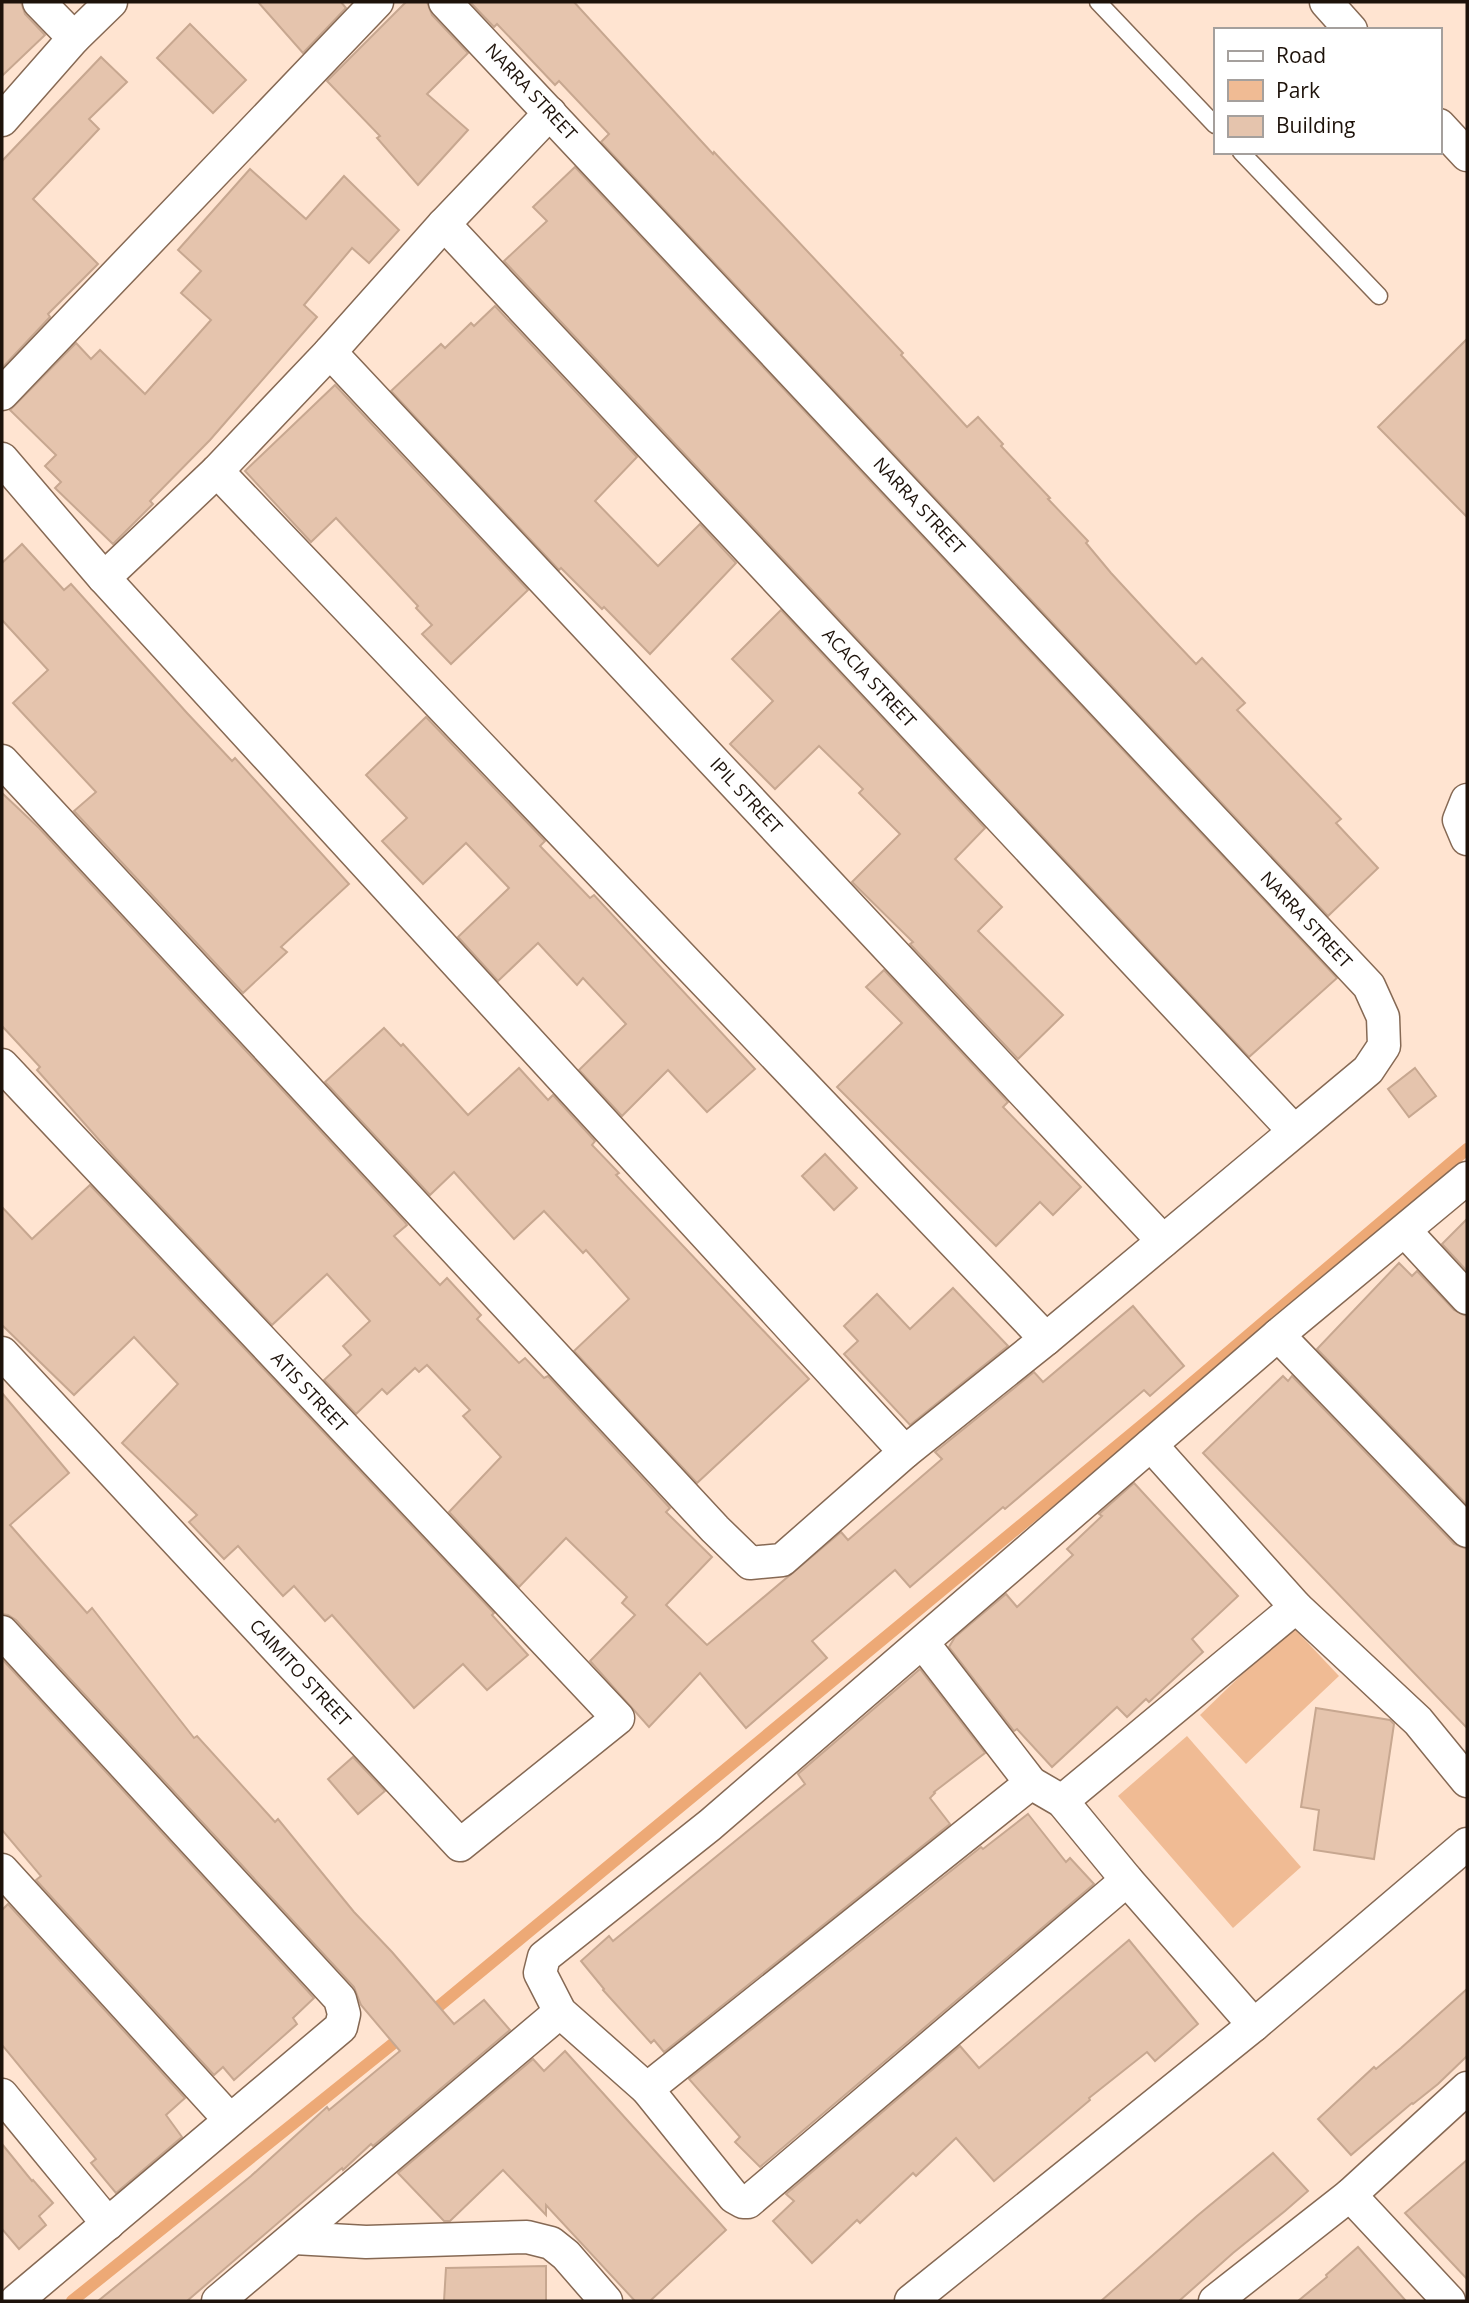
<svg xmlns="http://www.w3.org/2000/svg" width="1469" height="2303" font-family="'Open Sans',sans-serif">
<rect width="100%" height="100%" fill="#ffe4d1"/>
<!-- green -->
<g fill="#f0bb94">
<path d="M 1292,1626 L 1339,1676 L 1246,1764 L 1200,1715 Z"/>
<path d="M 1187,1736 L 1301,1867 L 1233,1928 L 1118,1796 Z"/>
</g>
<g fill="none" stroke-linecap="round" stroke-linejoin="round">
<!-- stream -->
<g stroke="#eda976" stroke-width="12">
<path d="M 427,2016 L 1159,1411 L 1467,1149"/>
<path d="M 72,2301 L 405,2034"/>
</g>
</g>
<!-- building -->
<g fill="#e5c4ad" stroke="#c7a790" stroke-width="2">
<path d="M 2,2 L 21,2 L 25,14 L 45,35 L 2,76 Z"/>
<path d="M 258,2 L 341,2 L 346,8 L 303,53 Z"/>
<path d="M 406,2 L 427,2 L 432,15 L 468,53 L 427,94 L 468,130 L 418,185 L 377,138 L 380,136 L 327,81 Z"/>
<path d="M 470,2 L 574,2 L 713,154 L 714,152 L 903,353 L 901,355 L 967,427 L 978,417 L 1003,444 L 1001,446 L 1050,498 L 1048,499 L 1088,541 L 1086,543 L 1111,573 L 1160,626 L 1196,664 L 1202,658 L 1245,703 L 1237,710 L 1341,819 L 1336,823 L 1378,868 L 1328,916 L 601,142 L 609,134 L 559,81 L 555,85 L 497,24 L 494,27 Z"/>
<path d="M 190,24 L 246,80 L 213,113 L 157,58 Z"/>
<path d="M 101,57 L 127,82 L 89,119 L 99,129 L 33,199 L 98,264 L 48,314 L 50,317 L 2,368 L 2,161 Z"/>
<path d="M 575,167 L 1337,978 L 1249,1057 L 504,261 L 547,221 L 533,207 Z"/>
<path d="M 250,169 L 306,219 L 344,176 L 399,230 L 369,263 L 352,248 L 304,305 L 317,317 L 210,440 L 150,501 L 153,504 L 113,544 L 55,488 L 61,482 L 45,466 L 56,455 L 10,410 L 76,343 L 91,359 L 100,350 L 145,394 L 211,320 L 181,293 L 201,271 L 178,250 Z"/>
<path d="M 495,306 L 637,457 L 595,501 L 658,566 L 700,524 L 736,563 L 650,654 L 604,607 L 602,609 L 561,568 L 559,570 L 391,391 L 441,344 L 445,348 L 471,323 L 474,326 Z"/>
<path d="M 1467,339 L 1467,517 L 1378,427 Z"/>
<path d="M 335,385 L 528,590 L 451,664 L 422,634 L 432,625 L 416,608 L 418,606 L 336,518 L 311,542 L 245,471 Z"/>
<path d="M 22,544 L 64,590 L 71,584 L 187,713 L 232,761 L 235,758 L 349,884 L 281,947 L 287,952 L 243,993 L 74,811 L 96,792 L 13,703 L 48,670 L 2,620 L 2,563 Z"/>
<path d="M 781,610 L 985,828 L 955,859 L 1002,907 L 978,931 L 1063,1015 L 1018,1059 L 910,944 L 913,942 L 852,882 L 900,834 L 859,793 L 863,789 L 819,746 L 775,789 L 730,744 L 773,701 L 732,659 Z"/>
<path d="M 426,717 L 545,841 L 540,846 L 590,898 L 594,895 L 755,1069 L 707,1112 L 668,1070 L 622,1116 L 579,1070 L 626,1024 L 583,978 L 577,985 L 538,943 L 498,981 L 458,937 L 509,888 L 466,843 L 423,884 L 382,841 L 407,818 L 366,775 Z"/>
<path d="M 2,793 L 39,828 L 403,1220 L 407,1225 L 394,1236 L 440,1285 L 447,1278 L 481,1315 L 477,1319 L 519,1363 L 525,1358 L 544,1378 L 548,1376 L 670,1508 L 666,1512 L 712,1557 L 666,1605 L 707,1645 L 841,1532 L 848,1540 L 942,1459 L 935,1452 L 1034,1372 L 1043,1382 L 1133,1306 L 1184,1366 L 1150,1396 L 1144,1390 L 1005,1509 L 1003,1507 L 910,1587 L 895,1570 L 812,1641 L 827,1658 L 746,1728 L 700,1673 L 649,1727 L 590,1661 L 635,1615 L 622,1603 L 627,1597 L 566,1538 L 519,1587 L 449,1512 L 501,1457 L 463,1416 L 470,1410 L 427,1365 L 419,1372 L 415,1368 L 387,1394 L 382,1389 L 356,1414 L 324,1380 L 351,1355 L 343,1346 L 370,1321 L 327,1274 L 272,1325 L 116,1159 L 37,1070 L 40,1067 L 2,1026 Z"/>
<path d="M 884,970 L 1008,1102 L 1003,1107 L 1081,1187 L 1053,1215 L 1040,1202 L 996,1246 L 837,1087 L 902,1023 L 866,987 Z"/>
<path d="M 384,1028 L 401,1046 L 403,1044 L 468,1115 L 519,1068 L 548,1100 L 553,1095 L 595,1141 L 592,1145 L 619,1173 L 616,1175 L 809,1379 L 697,1483 L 574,1351 L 629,1299 L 586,1250 L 583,1253 L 544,1211 L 514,1239 L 454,1172 L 430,1195 L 325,1082 Z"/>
<path d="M 1415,1068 L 1436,1096 L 1409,1117 L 1388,1089 Z"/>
<path d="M 825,1154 L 857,1188 L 834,1210 L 802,1176 Z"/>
<path d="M 90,1185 L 494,1613 L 492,1615 L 528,1655 L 487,1690 L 463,1664 L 414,1708 L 332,1615 L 325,1621 L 294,1586 L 283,1596 L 238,1546 L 224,1559 L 189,1522 L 197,1515 L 122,1443 L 178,1384 L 134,1337 L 74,1395 L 2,1325 L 2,1207 L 32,1239 Z"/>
<path d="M 1467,1219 L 1467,1271 L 1442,1244 Z"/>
<path d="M 1399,1263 L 1412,1276 L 1417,1271 L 1454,1310 L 1467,1316 L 1467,1505 L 1317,1349 Z"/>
<path d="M 953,1288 L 1008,1346 L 910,1425 L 844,1354 L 858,1341 L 844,1326 L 877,1294 L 910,1329 Z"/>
<path d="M 1283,1376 L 1288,1381 L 1292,1376 L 1454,1544 L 1467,1549 L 1467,1728 L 1203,1453 Z"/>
<path d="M 2,1393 L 69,1473 L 10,1525 L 87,1613 L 92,1608 L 194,1738 L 197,1736 L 275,1822 L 278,1819 L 354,1912 L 392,1952 L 454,2024 L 484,2000 L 510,2030 L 373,2146 L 371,2144 L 343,2170 L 342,2168 L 187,2301 L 98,2301 L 251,2176 L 327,2107 L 329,2110 L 400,2051 L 361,2005 L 354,1987 L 16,1620 L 8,1615 L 2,1614 Z"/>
<path d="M 1134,1483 L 1238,1596 L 1192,1639 L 1203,1652 L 1149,1702 L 1146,1699 L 1127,1717 L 1117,1707 L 1052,1767 L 1017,1729 L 1014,1731 L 949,1647 L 955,1637 L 1006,1594 L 1017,1607 L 1073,1555 L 1067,1549 L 1102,1516 L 1099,1514 Z"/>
<path d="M 2,1659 L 314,1998 L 293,2018 L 297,2024 L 234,2080 L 223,2067 L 214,2075 L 36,1880 L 41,1876 L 2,1830 Z"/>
<path d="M 920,1669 L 985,1753 L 934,1792 L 935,1793 L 930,1798 L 950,1824 L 664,2052 L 654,2040 L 651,2043 L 603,1990 L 604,1989 L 581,1961 L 609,1936 L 613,1941 L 805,1784 L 798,1774 Z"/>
<path d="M 1316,1708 L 1390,1720 L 1394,1724 L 1374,1859 L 1314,1850 L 1319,1810 L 1301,1807 Z"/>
<path d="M 353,1757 L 385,1791 L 358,1814 L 328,1779 Z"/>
<path d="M 1028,1814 L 1066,1862 L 1070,1858 L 1094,1884 L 760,2167 L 735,2142 L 740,2137 L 689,2079 L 981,1847 L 983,1849 Z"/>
<path d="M 8,1904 L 185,2098 L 166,2115 L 182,2137 L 116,2193 L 91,2163 L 96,2159 L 2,2045 L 2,1910 Z"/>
<path d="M 1129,1940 L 1198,2024 L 1155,2061 L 1147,2052 L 1089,2098 L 1090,2100 L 994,2181 L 956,2138 L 916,2176 L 913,2173 L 860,2223 L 857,2220 L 812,2263 L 773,2221 L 794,2201 L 786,2194 L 960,2046 L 979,2068 Z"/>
<path d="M 1467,1989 L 1467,2056 L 1438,2084 L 1413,2104 L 1412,2103 L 1351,2155 L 1318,2119 L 1374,2067 L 1376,2069 L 1401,2048 Z"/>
<path d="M 565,2051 L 726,2230 L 650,2301 L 635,2301 L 546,2205 L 546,2215 L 503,2170 L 450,2221 L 444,2221 L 398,2173 L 533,2059 L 544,2071 Z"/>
<path d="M 2,2144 L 32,2181 L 33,2180 L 53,2203 L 39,2216 L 46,2225 L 19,2249 L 2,2229 Z"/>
<path d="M 1273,2153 L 1308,2191 L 1285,2211 L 1233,2253 L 1179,2301 L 1101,2301 L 1197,2216 Z"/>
<path d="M 1467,2160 L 1467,2279 L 1405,2213 Z"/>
<path d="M 1358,2247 L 1406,2301 L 1298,2301 L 1327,2277 L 1326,2275 Z"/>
<path d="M 546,2266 L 546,2301 L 444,2301 L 446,2268 Z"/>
</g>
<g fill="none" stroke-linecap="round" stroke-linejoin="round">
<defs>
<g id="service">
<path d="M 1098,2 L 1215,125"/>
<path d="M 1241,152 L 1379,296"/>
</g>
<g id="minor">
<path d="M 39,2 L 74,38"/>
<path d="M 1326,2 L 1351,30"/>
<path d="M 2,120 L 74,38 L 111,2"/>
<path d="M 1439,125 L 1467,155"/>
<path d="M 444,224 L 1294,1131"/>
<path d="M 330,352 L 1163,1241"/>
<path d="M 2,394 L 377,2"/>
<path d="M 2,459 L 104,578 L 905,1452"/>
<path d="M 217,471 L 1046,1339"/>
<path d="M 104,578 L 217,471 L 330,352 L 444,224 L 550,113"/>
<path d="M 2,761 L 715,1529 L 750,1563 L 782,1560 L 905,1452 L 1046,1339 L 1368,1070 L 1384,1046 L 1383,1017 L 1369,986 L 445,2"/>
<path d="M 1467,800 L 1459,820 L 1467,839"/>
<path d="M 2,1065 L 618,1718 L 460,1845 L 2,1353"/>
<path d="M 1405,1231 L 1467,1298"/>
<path d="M 1278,1335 L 1467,1531"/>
<path d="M 1151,1445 L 1296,1607 L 1418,1721 L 1467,1781"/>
<path d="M 2,1632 L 340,1999 L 344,2014 L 341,2027 L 16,2301"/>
<path d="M 923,1643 L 1031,1783 L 1062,1801 L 1127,1880 L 1254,2025"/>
<path d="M 1062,1801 L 1296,1607"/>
<path d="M 2,1870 L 230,2120"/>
<path d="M 1127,1880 L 748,2202 L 743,2202 L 734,2197 L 647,2089 L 560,2012 L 540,1973 L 544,1957 L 710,1825 L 1278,1335 L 1467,1178"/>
<path d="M 647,2089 L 1031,1783"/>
<path d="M 2,2095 L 108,2224"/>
<path d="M 1350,2195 L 1449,2301"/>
<path d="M 294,2238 L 366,2242 L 527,2237 L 551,2243 L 566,2255 L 606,2301"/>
<path d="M 218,2301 L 560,2012"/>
<path d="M 911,2301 L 1254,2025 L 1467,1844"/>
<path d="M 1215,2301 L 1350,2195 L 1467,2088"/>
</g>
</defs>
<!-- service casing -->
<use href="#service" stroke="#866954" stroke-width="19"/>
<!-- minor casing -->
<use href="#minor" stroke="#866954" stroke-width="35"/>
<!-- service -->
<use href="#service" stroke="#fff" stroke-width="16"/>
<!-- minor -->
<use href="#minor" stroke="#fff" stroke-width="32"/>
</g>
<g text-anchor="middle" stroke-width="6" stroke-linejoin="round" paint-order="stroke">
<!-- street labels -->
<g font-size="18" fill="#1d120a" stroke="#fff">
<text transform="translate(531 92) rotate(47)" y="6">NARRA STREET</text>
<text transform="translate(919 506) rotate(47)" y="6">NARRA STREET</text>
<text transform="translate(869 678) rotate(47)" y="6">ACACIA STREET</text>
<text transform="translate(746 796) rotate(47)" y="6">IPIL STREET</text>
<text transform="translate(1306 920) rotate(47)" y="6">NARRA STREET</text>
<text transform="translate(309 1392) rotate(47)" y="6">ATIS STREET</text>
<text transform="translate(300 1673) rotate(47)" y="6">CAIMITO STREET</text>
</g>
</g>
<!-- border -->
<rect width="1469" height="2303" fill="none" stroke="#1d120a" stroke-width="7"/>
<!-- legend -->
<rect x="1214" y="28" width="228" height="126" fill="#ffffff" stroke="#a5a09d" stroke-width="2"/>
<rect x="1228" y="51" width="35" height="10" fill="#ffffff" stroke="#a5a09d" stroke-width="2"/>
<text x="1276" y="63" font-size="21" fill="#1d120a">Road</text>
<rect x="1228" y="80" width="35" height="21" fill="#f0bb94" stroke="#a5a09d" stroke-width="2"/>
<text x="1276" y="98" font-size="21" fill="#1d120a">Park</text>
<rect x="1228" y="116" width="35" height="21" fill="#e5c4ad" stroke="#a5a09d" stroke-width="2"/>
<text x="1276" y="133" font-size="21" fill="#1d120a">Building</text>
</svg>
